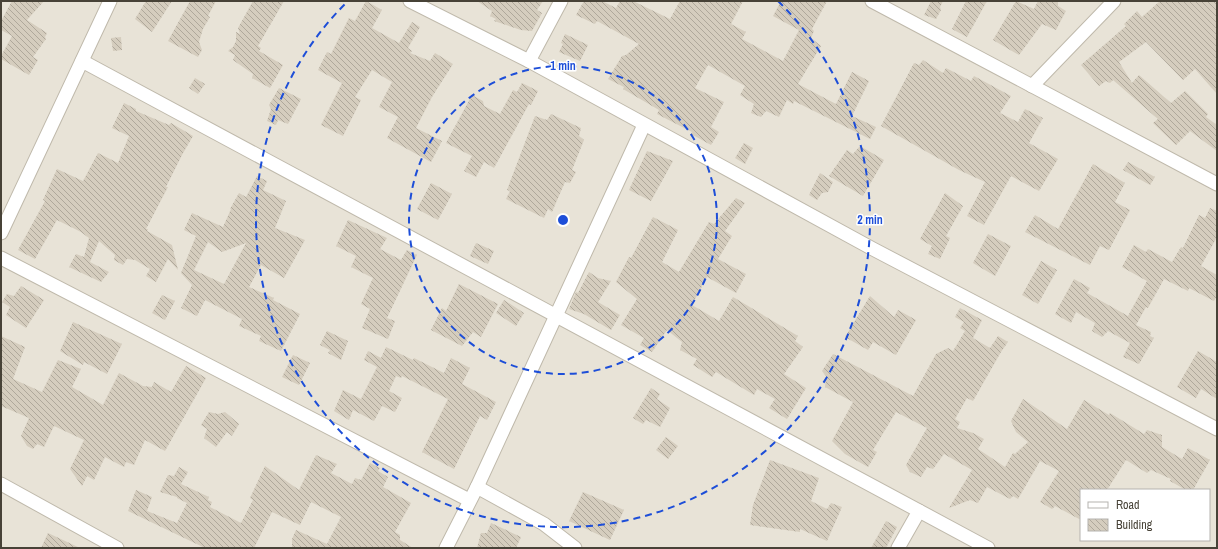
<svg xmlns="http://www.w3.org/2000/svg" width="1218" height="549" font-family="'Archivo Narrow',sans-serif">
<defs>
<pattern id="building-back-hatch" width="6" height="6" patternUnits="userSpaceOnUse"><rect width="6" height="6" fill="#d5cdbe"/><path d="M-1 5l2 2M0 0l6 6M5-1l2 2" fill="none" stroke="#afa89b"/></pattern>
</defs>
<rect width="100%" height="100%" fill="#f4f1e9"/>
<!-- residential -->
<path fill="#e8e3d7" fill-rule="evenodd" d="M 1,1 L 1217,1 L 1217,548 L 1,548 ZM 1081,490 L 1209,490 L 1209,540 L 1081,540 Z"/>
<!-- building -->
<g fill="url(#building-back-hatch)" fill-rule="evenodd">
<path d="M 12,1 L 44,1 L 27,20 L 47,33 L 45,37 L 46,39 L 33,57 L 38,60 L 29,75 L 1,59 L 1,56 L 12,36 L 1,30 L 1,21 Z"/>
<path d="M 146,1 L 172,1 L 152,32 L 135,19 Z"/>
<path d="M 190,1 L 216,1 L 208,16 L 210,17 L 203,29 L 199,42 L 202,50 L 198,57 L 168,41 Z"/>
<path d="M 253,1 L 284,1 L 258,46 L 261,48 L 259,51 L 283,65 L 270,88 L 252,78 L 253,74 L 233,60 L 235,55 L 228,51 L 233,47 L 236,41 L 236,32 L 240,34 L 238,28 Z"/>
<path d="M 366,1 L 382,10 L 372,28 L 399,43 L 412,22 L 420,27 L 408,48 L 412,51 L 410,53 L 430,61 L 435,53 L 453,64 L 432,97 L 416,128 L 442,141 L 431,162 L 387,138 L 398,117 L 379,107 L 392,82 L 372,70 L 355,97 L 361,100 L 343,136 L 321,125 L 342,83 L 318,70 L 327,52 L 331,54 L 349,18 L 355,21 Z"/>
<path d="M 477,1 L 543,1 L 537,10 L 542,13 L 532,31 L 521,30 L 494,21 L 496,19 L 490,16 L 492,11 Z"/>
<path d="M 584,1 L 602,1 L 616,8 L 620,1 L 633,1 L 670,19 L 680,1 L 743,1 L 731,24 L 746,32 L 742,39 L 783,61 L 799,30 L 773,16 L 781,1 L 827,1 L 812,29 L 814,31 L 811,38 L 821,46 L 798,84 L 836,104 L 852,72 L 869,81 L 852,116 L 876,127 L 870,139 L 794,101 L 793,104 L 787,100 L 779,117 L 766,111 L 761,117 L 751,113 L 754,104 L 740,95 L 745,86 L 708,65 L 695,88 L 724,102 L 711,127 L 719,132 L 711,145 L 691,134 L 692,132 L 657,114 L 659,110 L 623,89 L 624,87 L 608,79 L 622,56 L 626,55 L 639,44 L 597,21 L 595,24 L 576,15 Z"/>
<path d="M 931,1 L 943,1 L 940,7 L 941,10 L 936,19 L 924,15 Z"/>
<path d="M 966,1 L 987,1 L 967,37 L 952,29 Z"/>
<path d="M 1016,1 L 1034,9 L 1038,1 L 1058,1 L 1058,6 L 1066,11 L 1056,30 L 1042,24 L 1019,55 L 993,40 Z"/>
<path d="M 1160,1 L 1217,1 L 1217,94 L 1195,69 L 1183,80 L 1146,42 L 1119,62 L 1132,83 L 1139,75 L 1171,103 L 1185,91 L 1208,114 L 1206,117 L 1217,125 L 1217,151 L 1190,131 L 1176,145 L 1153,123 L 1158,119 L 1113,80 L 1110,83 L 1106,81 L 1099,86 L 1081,65 L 1126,26 L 1124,24 L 1137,11 L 1142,17 Z"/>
<path d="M 565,34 L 588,45 L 580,61 L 559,52 L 563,44 L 561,43 Z"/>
<path d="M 121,37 L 122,50 L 113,51 L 111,38 Z"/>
<path d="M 923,60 L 943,73 L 946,68 L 971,81 L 974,76 L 1011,96 L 1000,113 L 1018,122 L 1025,109 L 1043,118 L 1029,143 L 1058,159 L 1039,191 L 1011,176 L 984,225 L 967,216 L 985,182 L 959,170 L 881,126 L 914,63 L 919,65 Z"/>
<path d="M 195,78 L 205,84 L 198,94 L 189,88 Z"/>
<path d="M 522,83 L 538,91 L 531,105 L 529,104 L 494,168 L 484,162 L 476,177 L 464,171 L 472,156 L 446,143 L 472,95 L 483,101 L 484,106 L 500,114 L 513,90 L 517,92 Z"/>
<path d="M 279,88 L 301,99 L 288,124 L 278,120 L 276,125 L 267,121 L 271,109 L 269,105 Z"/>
<path d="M 124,103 L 136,109 L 136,111 L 169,125 L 171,123 L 193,136 L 182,155 L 166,187 L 168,187 L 146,229 L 148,229 L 147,231 L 172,245 L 178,270 L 168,259 L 156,282 L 146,276 L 150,269 L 135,260 L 127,259 L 123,265 L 114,260 L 115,255 L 99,241 L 90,262 L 109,272 L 101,282 L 69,267 L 76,254 L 84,257 L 89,238 L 81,232 L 57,220 L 35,259 L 18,250 L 45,201 L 43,200 L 57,169 L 83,181 L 98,153 L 118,163 L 129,136 L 112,128 Z"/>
<path d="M 551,114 L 581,128 L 579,136 L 584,140 L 572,170 L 576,172 L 570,183 L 565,182 L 552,212 L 548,209 L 544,218 L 506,199 L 510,191 L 507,190 L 535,116 L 547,120 Z"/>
<path d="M 744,143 L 753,148 L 745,164 L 735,158 Z"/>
<path d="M 860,146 L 884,160 L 863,196 L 829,176 L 847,150 L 853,154 Z"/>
<path d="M 647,151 L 673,161 L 651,201 L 629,190 Z"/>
<path d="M 1128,162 L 1155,177 L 1150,185 L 1123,170 Z"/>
<path d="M 1093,164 L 1125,183 L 1115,202 L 1130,210 L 1109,250 L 1100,246 L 1090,265 L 1025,232 L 1035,215 L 1058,229 Z"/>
<path d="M 820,173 L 833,182 L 828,192 L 822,193 L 817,200 L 809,195 Z"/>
<path d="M 257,176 L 267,181 L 263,190 L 286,201 L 275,228 L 305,240 L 284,278 L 261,265 L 249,287 L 274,298 L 273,300 L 300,314 L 281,351 L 259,341 L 261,336 L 239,326 L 242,319 L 205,300 L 197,316 L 181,308 L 192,285 L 181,273 L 196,236 L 184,230 L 192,213 L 223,227 L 231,209 L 230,209 L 239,193 L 246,197 ZM 208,242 L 222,252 L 246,243 L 224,284 L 194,270 Z"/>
<path d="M 431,183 L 452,194 L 438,220 L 417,209 Z"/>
<path d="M 945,193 L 963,206 L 946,236 L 950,238 L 940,259 L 928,254 L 932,246 L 920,239 Z"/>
<path d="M 736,198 L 745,203 L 725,231 L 732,236 L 718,259 L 746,274 L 736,293 L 707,277 L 692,305 L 719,321 L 733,297 L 798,336 L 795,341 L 803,347 L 784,374 L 806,388 L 787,419 L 769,408 L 775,399 L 757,389 L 754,395 L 716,372 L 712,377 L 693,365 L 697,359 L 680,350 L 682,342 L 667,330 L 652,352 L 640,345 L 644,338 L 621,325 L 637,299 L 616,282 L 629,257 L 631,258 L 653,217 L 678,230 L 662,262 L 679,272 L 709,222 L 714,224 Z"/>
<path d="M 1210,208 L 1217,211 L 1217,237 L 1201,266 L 1217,275 L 1217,296 L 1214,301 L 1189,288 L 1188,291 L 1164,279 L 1148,308 L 1146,307 L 1136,325 L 1151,332 L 1150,336 L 1154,338 L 1139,364 L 1123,357 L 1130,343 L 1108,331 L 1102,337 L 1092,331 L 1095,323 L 1076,312 L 1071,323 L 1055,314 L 1074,279 L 1090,288 L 1087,293 L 1128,316 L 1147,281 L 1122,267 L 1134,245 L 1146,252 L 1148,249 L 1172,262 L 1181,247 L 1183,248 L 1199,215 L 1205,218 Z"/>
<path d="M 348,220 L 387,238 L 380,249 L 401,260 L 407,250 L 417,255 L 387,318 L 395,321 L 388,339 L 362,328 L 370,309 L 361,304 L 373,278 L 351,267 L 356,256 L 336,246 Z"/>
<path d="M 988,234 L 1011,246 L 995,276 L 973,263 Z"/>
<path d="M 476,243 L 494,251 L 488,264 L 470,256 Z"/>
<path d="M 1041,261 L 1057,270 L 1038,304 L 1022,295 Z"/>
<path d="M 589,272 L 598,278 L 611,281 L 598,302 L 620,315 L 611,330 L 584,314 L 569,309 L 576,292 L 578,293 Z"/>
<path d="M 459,284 L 498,304 L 481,337 L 473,332 L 462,346 L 431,330 L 442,308 L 446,311 Z"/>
<path d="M 21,286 L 44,300 L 26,328 L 6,315 L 10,307 L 2,302 L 7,294 L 14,296 Z"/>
<path d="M 162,295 L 175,301 L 165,320 L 152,313 Z"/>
<path d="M 870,296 L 894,317 L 898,310 L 916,320 L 896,355 L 873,342 L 868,350 L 845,337 Z"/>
<path d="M 504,300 L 524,313 L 516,326 L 496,313 Z"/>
<path d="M 960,308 L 982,320 L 973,338 L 990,348 L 998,336 L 1008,342 L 1001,352 L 973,401 L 967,398 L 955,419 L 960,422 L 957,428 L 973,433 L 984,439 L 978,449 L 1005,467 L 1013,453 L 1015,454 L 1028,442 L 1016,432 L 1011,421 L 1023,399 L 1067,429 L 1084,400 L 1109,415 L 1110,413 L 1144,434 L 1147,430 L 1162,435 L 1162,447 L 1182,459 L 1188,448 L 1210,460 L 1193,490 L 1186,490 L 1170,481 L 1171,479 L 1151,470 L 1147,473 L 1126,460 L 1107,490 L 1081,490 L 1081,520 L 1055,506 L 1052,509 L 1040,502 L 1059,471 L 1040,461 L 1018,499 L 1013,496 L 1010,499 L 987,487 L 978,503 L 970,500 L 949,508 L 972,470 L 944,454 L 933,469 L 927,467 L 921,477 L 910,472 L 906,465 L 927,428 L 896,412 L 873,450 L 877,452 L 868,467 L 845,454 L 832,441 L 853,402 L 825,387 L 826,376 L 822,371 L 833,354 L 913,396 L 936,354 L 948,348 L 953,351 L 965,331 L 960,328 L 964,322 L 955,317 Z"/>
<path d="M 73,322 L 122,344 L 107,374 L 84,362 L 83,365 L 60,351 Z"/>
<path d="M 327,331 L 348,341 L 341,360 L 328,353 L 330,350 L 320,345 Z"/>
<path d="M 1,336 L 25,347 L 13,379 L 42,392 L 58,360 L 81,369 L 72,387 L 103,405 L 119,373 L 143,386 L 152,387 L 154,382 L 171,392 L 186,366 L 206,378 L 165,451 L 145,440 L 134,465 L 126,462 L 124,467 L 105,457 L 94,480 L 87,476 L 82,486 L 70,469 L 84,440 L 54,426 L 44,447 L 37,444 L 33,449 L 27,446 L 21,436 L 29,418 L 1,406 Z"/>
<path d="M 386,347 L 413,360 L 414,358 L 444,373 L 451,358 L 470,368 L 462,384 L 496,402 L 487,420 L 480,416 L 454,469 L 422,452 L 448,399 L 402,376 L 401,378 L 396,376 L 389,391 L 402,398 L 395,412 L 382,406 L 374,421 L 353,410 L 349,420 L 334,411 L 343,390 L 361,399 L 377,367 L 364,360 L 368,351 L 381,358 Z"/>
<path d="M 1198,351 L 1217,362 L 1217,399 L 1201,389 L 1196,398 L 1177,387 Z"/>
<path d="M 293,355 L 310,363 L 299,385 L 282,377 Z"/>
<path d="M 651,388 L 660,394 L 657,399 L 670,408 L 660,427 L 646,420 L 643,424 L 633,418 Z"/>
<path d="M 209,412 L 218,414 L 225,412 L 239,424 L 232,436 L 227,432 L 216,447 L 204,438 L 207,429 L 201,425 Z"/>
<path d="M 666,437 L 678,446 L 668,459 L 656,450 Z"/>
<path d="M 316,455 L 337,464 L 331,473 L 352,484 L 355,478 L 361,480 L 370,463 L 380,468 L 378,471 L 388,477 L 383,487 L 411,503 L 395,532 L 400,535 L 400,540 L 413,548 L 292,548 L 292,539 L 296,530 L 327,544 L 341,517 L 311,502 L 300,525 L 272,512 L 254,548 L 205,548 L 128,511 L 136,490 L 152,497 L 147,511 L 177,523 L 187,503 L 177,498 L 177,497 L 160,492 L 168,475 L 174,476 L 179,467 L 188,472 L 181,484 L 209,497 L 208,500 L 212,502 L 210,507 L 241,523 L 253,500 L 250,498 L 265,466 L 299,490 Z"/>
<path d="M 770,460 L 819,478 L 811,501 L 827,509 L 831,503 L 842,507 L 827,541 L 800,529 L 800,532 L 750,525 L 753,505 Z"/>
<path d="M 583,492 L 624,510 L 610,540 L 569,521 Z"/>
<path d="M 886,521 L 897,527 L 886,548 L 871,548 Z"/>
<path d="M 491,523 L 521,537 L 516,548 L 477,548 L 481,533 L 487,533 Z"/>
<path d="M 48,533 L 80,548 L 41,548 Z"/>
</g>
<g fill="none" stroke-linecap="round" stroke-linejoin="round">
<defs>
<g id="minor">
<path d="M 410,1 L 529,61 L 873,249 L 1217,429"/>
<path d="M 872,1 L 1217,184"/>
<path d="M 82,61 L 988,548"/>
<path d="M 529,61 L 561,1"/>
<path d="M 1032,86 L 1114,1"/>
<path d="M 1,233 L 110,1"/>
<path d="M 1,258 L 469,500"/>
<path d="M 1,484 L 117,548"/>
<path d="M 477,487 L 544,524 L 575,548"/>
<path d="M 446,548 L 477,487 L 644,125"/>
<path d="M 898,548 L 919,511"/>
</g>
</defs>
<!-- minor casing -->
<use href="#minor" stroke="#bfb9ab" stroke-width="15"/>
<!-- minor -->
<use href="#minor" stroke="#fff" stroke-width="13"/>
</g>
<!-- distance rings -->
<g fill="none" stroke="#1d4ed8" stroke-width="2" stroke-dasharray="7 5">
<circle cx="563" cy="220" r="154"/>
<path d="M778 1A307 307 0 1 1 348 1"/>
</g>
<circle cx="563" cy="220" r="6" fill="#1d4ed8" stroke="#fff" stroke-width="2"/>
<g font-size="12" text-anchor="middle" font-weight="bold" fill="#1d4ed8" stroke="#fff" stroke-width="3" stroke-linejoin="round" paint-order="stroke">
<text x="563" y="70">1 min</text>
<text x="870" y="224">2 min</text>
</g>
<!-- border -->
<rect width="1218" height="549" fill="none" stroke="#474237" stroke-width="4"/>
<!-- legend -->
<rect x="1080" y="489" width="130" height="52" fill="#ffffff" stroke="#b5b3af"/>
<rect x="1088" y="502" width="20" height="6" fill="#ffffff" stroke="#b5b3af"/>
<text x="1116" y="509" font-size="12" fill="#474237">Road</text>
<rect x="1088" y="519" width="20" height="12" fill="url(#building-back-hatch)" stroke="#b5b3af"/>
<text x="1116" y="529" font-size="12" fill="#474237">Building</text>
</svg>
